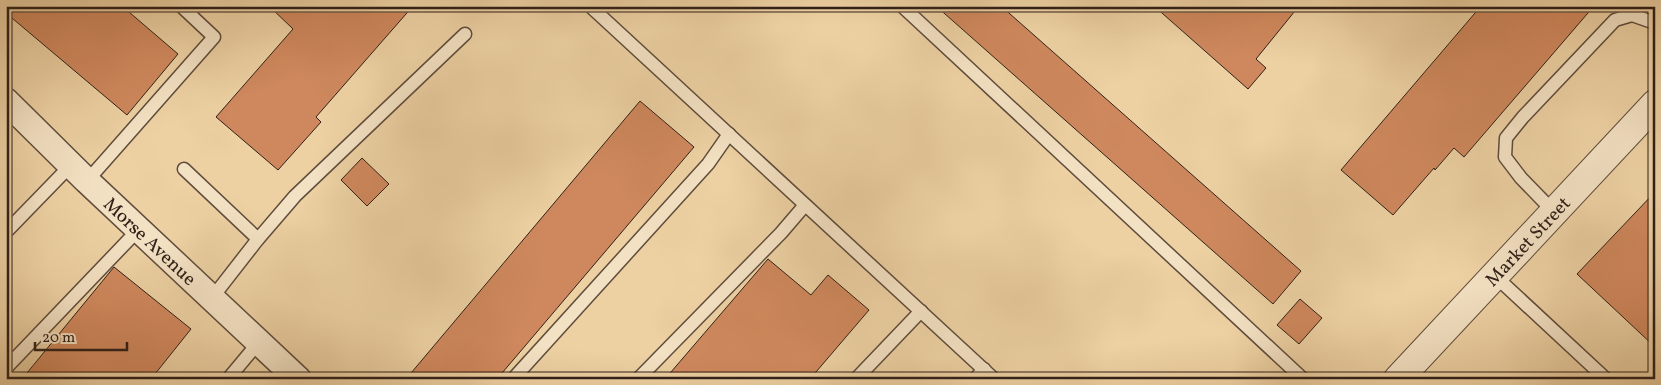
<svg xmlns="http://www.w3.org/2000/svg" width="1661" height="385" font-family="Vollkorn,serif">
<rect width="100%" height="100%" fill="#edd1a3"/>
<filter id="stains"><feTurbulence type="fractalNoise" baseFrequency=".004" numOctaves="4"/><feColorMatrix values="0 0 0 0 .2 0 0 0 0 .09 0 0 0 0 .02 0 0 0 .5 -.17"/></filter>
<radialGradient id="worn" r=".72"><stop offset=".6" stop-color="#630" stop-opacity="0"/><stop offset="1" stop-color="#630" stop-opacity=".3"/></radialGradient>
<!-- building -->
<g fill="#cf885d" stroke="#302019">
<path d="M 6,6 L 122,6 L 178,54 L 127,115 L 6,13 Z"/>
<path d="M 269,6 L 413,6 L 316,117 L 321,122 L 278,170 L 216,117 L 293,29 Z"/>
<path d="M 936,6 L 1001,6 L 1301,271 L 1273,304 Z"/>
<path d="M 1154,6 L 1299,6 L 1256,59 L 1266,68 L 1248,89 Z"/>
<path d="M 1481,6 L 1594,6 L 1464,157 L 1454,148 L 1435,170 L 1434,168 L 1393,215 L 1341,170 Z"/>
<path d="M 640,101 L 694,147 L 497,379 L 406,379 Z"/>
<path d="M 362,158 L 389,184 L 367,206 L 341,180 Z"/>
<path d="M 1655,192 L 1655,347 L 1577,274 Z"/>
<path d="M 768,259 L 811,295 L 828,275 L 869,310 L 810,379 L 665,379 Z"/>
<path d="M 114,267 L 191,329 L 151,379 L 22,379 Z"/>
<path d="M 1300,299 L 1322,318 L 1299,344 L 1277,325 Z"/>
</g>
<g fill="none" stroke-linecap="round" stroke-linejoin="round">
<defs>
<g id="service">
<path d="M 590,6 L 994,379"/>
<path d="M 902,6 L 1303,379"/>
<path d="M 184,169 L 258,239 L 212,298"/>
<path d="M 87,181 L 214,37 L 181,6"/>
<path d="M 1554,212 L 1521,178 L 1505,157 L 1506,138 L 1523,117 L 1615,20 L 1632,15 L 1655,23"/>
<path d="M 6,232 L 72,164"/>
<path d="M 258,239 L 295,196 L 465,34"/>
<path d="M 1494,275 L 1606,379"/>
<path d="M 6,368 L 139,229"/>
<path d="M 228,379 L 258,343"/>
<path d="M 513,379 L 708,164 L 729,134"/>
<path d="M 638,379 L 781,233 L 805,205"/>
<path d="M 856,379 L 921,311"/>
<path d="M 975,379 L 984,369"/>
</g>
<g id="minor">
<path id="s1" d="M 6,101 L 87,181 L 298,379"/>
</g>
<g id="tertiary">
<path id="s2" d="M 1398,379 L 1655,104"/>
</g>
</defs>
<!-- service casing -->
<use href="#service" stroke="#5f4c3c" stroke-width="15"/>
<!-- minor casing -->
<use href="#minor" stroke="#5f4c3c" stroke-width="28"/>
<!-- tertiary casing -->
<use href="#tertiary" stroke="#5f4c3c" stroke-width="30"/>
<!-- service -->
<use href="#service" stroke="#f3e1c3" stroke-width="12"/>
<!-- minor -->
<use href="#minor" stroke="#f3e1c3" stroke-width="25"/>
<!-- tertiary -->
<use href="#tertiary" stroke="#f3e1c3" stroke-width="28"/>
</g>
<g text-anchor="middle" stroke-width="4" stroke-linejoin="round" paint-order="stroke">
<!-- street labels -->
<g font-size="19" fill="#302019" stroke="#f3e1c3">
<text dy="7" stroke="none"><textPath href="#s1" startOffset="201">Morse Avenue</textPath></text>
<text dy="7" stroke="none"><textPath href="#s2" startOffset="189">Market Street</textPath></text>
</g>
</g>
<!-- margin -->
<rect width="1661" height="385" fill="none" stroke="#edd1a3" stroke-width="25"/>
<rect x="8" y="8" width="1646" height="370" fill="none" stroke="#302019" stroke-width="2.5"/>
<rect x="12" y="12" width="1636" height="360" fill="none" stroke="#302019"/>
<!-- scale -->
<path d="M35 342v8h92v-8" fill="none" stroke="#302019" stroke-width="2.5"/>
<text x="42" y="342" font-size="15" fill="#302019" stroke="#f3e1c3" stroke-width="4" paint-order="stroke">20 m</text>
<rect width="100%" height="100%" filter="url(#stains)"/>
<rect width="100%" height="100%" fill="url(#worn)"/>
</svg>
